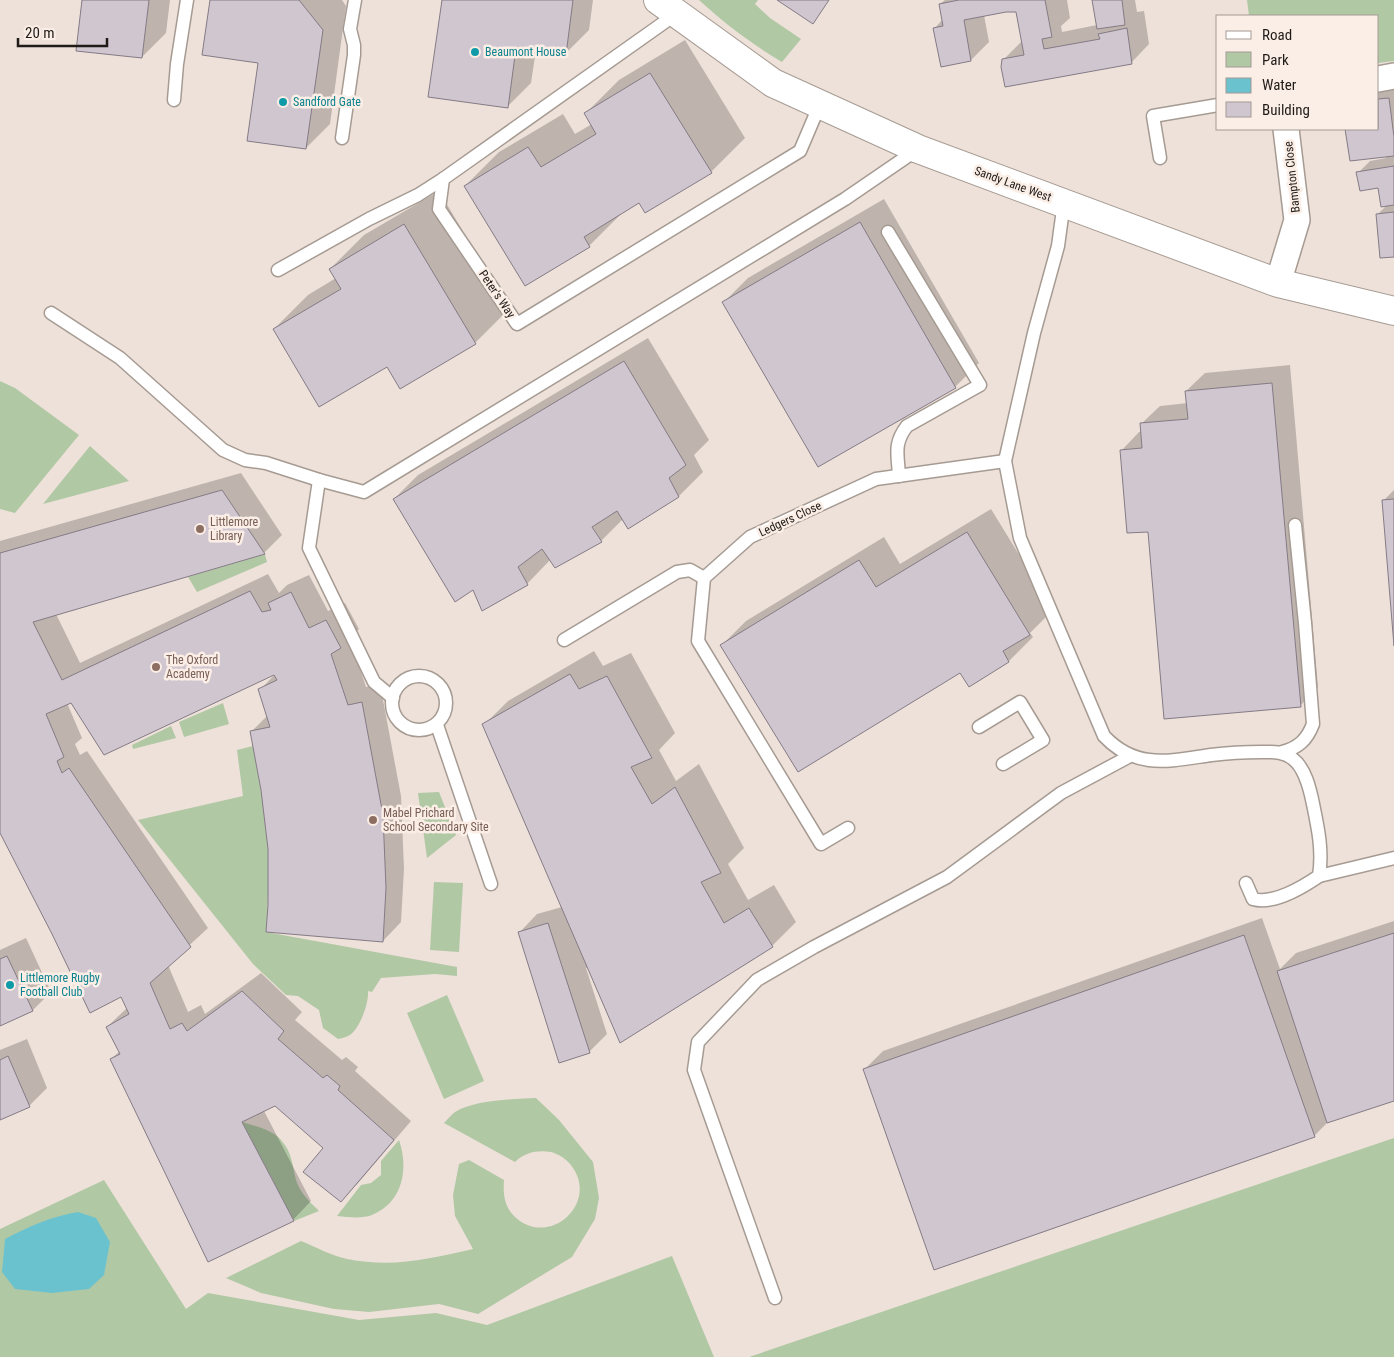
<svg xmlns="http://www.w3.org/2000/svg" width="1394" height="1357" font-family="'Roboto Condensed',sans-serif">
<rect width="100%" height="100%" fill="#eee1d9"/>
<!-- green -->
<g fill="#b1c8a5">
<path d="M 699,0 L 758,0 L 755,4 L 770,18 L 801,39 L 782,62 C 753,45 724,23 699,0 Z"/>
<path d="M 1247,0 L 1394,0 L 1394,61 L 1378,63 L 1378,16 L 1249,16 Z"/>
<path d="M 0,381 L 15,388 L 79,435 L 15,513 L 0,509 Z"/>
<path d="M 90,446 L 129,481 L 43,504 Z"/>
<path d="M 265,554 L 267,562 L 197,592 L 188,577 Z"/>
<path d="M 223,703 L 229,724 L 184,737 L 179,722 Z"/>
<path d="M 171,726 L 176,738 L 133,749 L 132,745 Z"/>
<path d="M 253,746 C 259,780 266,815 268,850 C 269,877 268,905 266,932 L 457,967 L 457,976 L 435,974 L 381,978 L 372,992 L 368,991 C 369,1003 360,1028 350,1035 C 347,1037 342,1038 338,1039 L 323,1028 L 319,1010 L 298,996 L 286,995 L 253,964 L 138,820 L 243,796 L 237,750 Z"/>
<path d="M 439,792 L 456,835 L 427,858 L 418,793 Z"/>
<path d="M 434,882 L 463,883 L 459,952 L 430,950 Z"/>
<path d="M 447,995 L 484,1081 L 444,1099 L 407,1013 Z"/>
<path d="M 536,1098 L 559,1120 L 593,1162 L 599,1198 L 595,1219 L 572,1257 L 478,1314 L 439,1304 L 369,1312 L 334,1309 L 261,1293 L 226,1278 L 301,1241 C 316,1247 332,1256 347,1259 C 394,1268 427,1259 473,1249 L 455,1216 L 453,1195 L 459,1164 L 469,1160 L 504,1180 C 503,1193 504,1206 514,1216 C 548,1250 602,1202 570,1164 C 565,1158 558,1154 551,1152 C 538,1150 525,1152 515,1162 L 444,1123 C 447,1120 451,1115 455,1112 C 475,1100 513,1099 536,1098 Z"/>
<path d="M 242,1122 C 255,1126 272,1130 281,1140 C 293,1153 292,1166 296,1180 C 300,1193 310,1202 319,1211 L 294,1221 Z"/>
<path d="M 1394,1138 L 1394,1357 L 749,1357 Z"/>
<path d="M 399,1140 C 409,1169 403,1202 372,1215 C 361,1219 349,1217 337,1216 L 361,1185 L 371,1183 L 381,1175 L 381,1161 Z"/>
<path d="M 104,1180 L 186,1309 L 208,1293 L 359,1320 L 436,1313 L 487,1325 L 672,1256 L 714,1357 L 0,1357 L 0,1229 Z"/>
</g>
<!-- water -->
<path fill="#6bc2cf" d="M 78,1212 L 96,1218 L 110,1242 L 104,1275 L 89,1289 L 52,1293 L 15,1289 L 2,1272 L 5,1239 C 30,1226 50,1217 78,1212 Z"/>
<!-- shadow -->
<g fill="#0003">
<path d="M 83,0 L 170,0 L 166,33 L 142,57 Z"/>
<path d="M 211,0 L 342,0 L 346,6 L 330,124 L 306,148 L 259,62 Z"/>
<path d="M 443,0 L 593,0 L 589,30 L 565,54 L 536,50 L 531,83 L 507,107 Z"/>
<path d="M 945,0 L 1067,0 L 1070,18 L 1061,26 L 1062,32 L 1097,25 L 1094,0 L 1135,0 L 1137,12 L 1144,11 L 1149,44 L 1131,63 L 1003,60 L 1022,41 L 1017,11 L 1006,10 L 984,15 L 989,42 L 971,60 L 935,28 L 943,19 L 940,4 Z"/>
<path d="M 685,40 L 745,138 L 711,172 L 639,202 L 623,212 L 589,246 L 465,186 L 499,152 L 563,114 L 575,134 L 592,124 L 585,114 L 619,80 Z"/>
<path d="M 1394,87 L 1394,256 L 1377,215 L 1387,205 L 1379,187 L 1358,173 L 1370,161 L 1386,158 L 1386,156 L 1351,160 L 1347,129 L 1378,129 L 1378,89 Z"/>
<path d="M 439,191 L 509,309 L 475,343 L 274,329 L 308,295 L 336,278 L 330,269 L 364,235 Z"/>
<path d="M 884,199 L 979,363 L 955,387 L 819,465 L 724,302 L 748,278 Z"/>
<path d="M 648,338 L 709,440 L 694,455 L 703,472 L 679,496 L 628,527 L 623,519 L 601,541 L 556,566 L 551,559 L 527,584 L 473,589 L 394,499 L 418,475 Z"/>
<path d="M 1290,365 L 1318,687 L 1300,706 L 1149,530 L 1121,451 L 1139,432 L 1142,432 L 1141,424 L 1160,406 L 1188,403 L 1186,391 L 1205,373 Z"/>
<path d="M 241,473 L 282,535 L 264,553 L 56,614 L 80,663 L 268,574 L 279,593 L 287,585 L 309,575 L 328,611 L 345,603 L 359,629 L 350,638 L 366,687 L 380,684 L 401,796 L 404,869 L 401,922 L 383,941 L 269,849 L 262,790 L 251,732 L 268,715 L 260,690 L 277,672 L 72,701 L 67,703 L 82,738 L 75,744 L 80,755 L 87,751 L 208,928 L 168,965 L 188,1012 L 201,1005 L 205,1014 L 261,973 L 302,1012 L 295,1020 L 342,1060 L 346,1057 L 358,1067 L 355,1071 L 411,1121 L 359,1182 L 341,1201 L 325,1148 L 276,1105 L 264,1111 L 311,1201 L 293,1220 L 111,1059 L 120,1051 L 107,1027 L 128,1007 L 122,995 L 0,828 L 0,541 Z"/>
<path d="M 1394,490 L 1394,631 L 1383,501 Z"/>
<path d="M 991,509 L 1053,610 L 1030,633 L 1033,637 L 1009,661 L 969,685 L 961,671 L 722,645 L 746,621 L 884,537 L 900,564 Z"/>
<path d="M 594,651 L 603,666 L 631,653 L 675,733 L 659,750 L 676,781 L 699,764 L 744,848 L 728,864 L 748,900 L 774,885 L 796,922 L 772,946 L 586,968 L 607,1034 L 589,1052 L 519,933 L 537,914 L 562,907 L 484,725 L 508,701 Z"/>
<path d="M 1262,918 L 1280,969 L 1296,953 L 1394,921 L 1394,1100 L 1329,1121 L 1314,1136 L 865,1069 L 883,1051 Z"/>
<path d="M 26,938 L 51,992 L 33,1010 L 0,1025 L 0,950 Z"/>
<path d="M 27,1039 L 47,1088 L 29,1106 L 0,1119 L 0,1050 Z"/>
</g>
<!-- building -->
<g fill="#d0c6d0" stroke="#847b85">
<path d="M 82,0 L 149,0 L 142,58 L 76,51 Z"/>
<path d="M 210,0 L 299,0 L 323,30 L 306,149 L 247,141 L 258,63 L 202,55 Z"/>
<path d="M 442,0 L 573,0 L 566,55 L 516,48 L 508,108 L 428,97 Z"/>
<path d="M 777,0 L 829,0 L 813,24 Z"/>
<path d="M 959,0 L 1045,0 L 1052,37 L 1042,39 L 1044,49 L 1100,39 L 1098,34 L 1127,28 L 1132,64 L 1005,87 L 1001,67 L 1002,59 L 1024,55 L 1016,12 L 1006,12 L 964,20 L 971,61 L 941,67 L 933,28 L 943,26 L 939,4 Z"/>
<path d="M 1092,0 L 1122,0 L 1125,25 L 1097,29 Z"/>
<path d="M 650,73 L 712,173 L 645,213 L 639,203 L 584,237 L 590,247 L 525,286 L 464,186 L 528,147 L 541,167 L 596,134 L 584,113 Z"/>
<path d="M 1389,98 L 1394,137 L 1394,156 L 1350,161 L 1345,129 L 1378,129 L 1378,99 Z"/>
<path d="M 1394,166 L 1394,205 L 1381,207 L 1378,188 L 1360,191 L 1356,172 Z"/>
<path d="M 1394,212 L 1394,257 L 1380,258 L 1376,214 Z"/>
<path d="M 860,222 L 956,388 L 818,467 L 722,302 Z"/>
<path d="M 404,224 L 476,344 L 400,389 L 387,367 L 319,407 L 273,329 L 341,289 L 329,269 Z"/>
<path d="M 624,361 L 686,465 L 669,478 L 679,497 L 628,529 L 617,511 L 592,527 L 602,542 L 555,568 L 542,549 L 518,567 L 528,585 L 482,611 L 473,590 L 455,602 L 393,499 Z"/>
<path d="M 1272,383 L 1301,707 L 1164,719 L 1148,532 L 1127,533 L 1120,450 L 1142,448 L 1140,423 L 1188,419 L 1185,391 Z"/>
<path d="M 222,490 L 265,554 L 33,622 L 62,680 L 250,591 L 262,612 L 271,610 L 268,603 L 291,592 L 309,628 L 326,620 L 341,648 L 331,654 L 348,705 L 362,702 L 383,815 L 386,888 L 383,942 L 266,932 L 268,905 L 268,849 L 261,790 L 250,731 L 270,727 L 258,689 L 277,680 L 274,675 L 104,755 L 71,703 L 46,714 L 64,757 L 57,761 L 62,773 L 69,768 L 191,947 L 150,983 L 170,1029 L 182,1023 L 187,1031 L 242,991 L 284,1031 L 278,1039 L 323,1078 L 327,1075 L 340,1086 L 338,1090 L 394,1140 L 341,1202 L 303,1172 L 323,1148 L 275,1106 L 242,1122 L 294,1221 L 208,1262 L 110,1059 L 120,1054 L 106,1027 L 129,1014 L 121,997 L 90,1013 L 52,934 L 0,833 L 0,553 Z"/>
<path d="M 1394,499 L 1394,646 L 1382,500 Z"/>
<path d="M 967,532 L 1030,635 L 1003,651 L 1009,662 L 969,687 L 960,673 L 798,772 L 720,645 L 859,560 L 876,587 Z"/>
<path d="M 570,674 L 579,689 L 607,676 L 652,758 L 631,767 L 652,804 L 675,787 L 721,873 L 701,882 L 724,923 L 749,908 L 773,947 L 620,1043 L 482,724 Z"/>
<path d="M 548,923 L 590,1053 L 559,1063 L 518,932 Z"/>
<path d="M 1394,933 L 1394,1101 L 1327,1123 L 1277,971 Z"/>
<path d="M 1244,935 L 1315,1137 L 934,1270 L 863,1069 Z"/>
<path d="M 7,956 L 33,1011 L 0,1026 L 0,959 Z"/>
<path d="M 8,1056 L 30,1107 L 0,1120 L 0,1060 Z"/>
</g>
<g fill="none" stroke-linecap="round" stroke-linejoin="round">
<defs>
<g id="service">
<path d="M 676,14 L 443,179 L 439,209 L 517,324 L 800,151 L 820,104"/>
<path d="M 174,100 L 177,64 L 187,0"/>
<path d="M 342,138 L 354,55 L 354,45 L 350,29 L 355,0"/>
<path d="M 1160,158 L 1153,116 L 1218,105"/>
<path d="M 1064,202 L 1058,246 L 1034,333 L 1005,461 L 1020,538 L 1104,736 C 1136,770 1169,761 1211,755 C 1227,753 1244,752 1261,752 C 1272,752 1284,751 1293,759 C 1305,768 1310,789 1313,804 C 1318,828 1323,851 1319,876 C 1303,887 1273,905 1253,899 L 1246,883"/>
<path d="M 888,232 L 980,385 L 907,426 C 893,444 898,455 899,476"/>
<path d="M 278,270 L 369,219 L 418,195 L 443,179"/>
<path d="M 51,313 L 120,358 L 223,450 L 245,460 L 266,463 L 319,480 L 364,492 L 845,199 L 918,149"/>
<path d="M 319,480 L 309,548 L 374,682 L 393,698"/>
<path d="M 564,640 L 677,572 L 690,570 L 704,578"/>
<circle cx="419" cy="703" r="27"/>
<path d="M 437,725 L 491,884"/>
<path d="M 979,727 L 1020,702 L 1043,740 L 1003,764"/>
<path d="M 1282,752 C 1298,748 1307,740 1313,724 L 1305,623 L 1295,525"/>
<path d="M 848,828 L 821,844 L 698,641 L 704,578 L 750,537 L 876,479 L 1005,461"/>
<path d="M 1319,876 L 1394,858"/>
<path d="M 775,1298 L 694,1070 L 698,1042 L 757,980 L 814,947 L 947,877 L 1061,793 L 1130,756"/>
</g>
<g id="minor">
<path d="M 1378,79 L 1394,76"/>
<path d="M 1278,283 L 1297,220 L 1286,129"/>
</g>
<path id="tertiary" d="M 658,0 L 773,83 L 918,149 L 1278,283 L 1394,311"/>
</defs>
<!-- service casing -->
<use href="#service" stroke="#a69b93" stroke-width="15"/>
<!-- minor casing -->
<use href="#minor" stroke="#a69b93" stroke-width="28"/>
<!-- tertiary casing -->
<use href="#tertiary" stroke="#a69b93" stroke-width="30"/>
<!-- service -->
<use href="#service" stroke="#fff" stroke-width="12"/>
<!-- minor -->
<use href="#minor" stroke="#fff" stroke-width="25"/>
<!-- tertiary -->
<use href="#tertiary" stroke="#fff" stroke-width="28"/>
</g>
<!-- markers -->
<g fill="#0f9aa8" stroke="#fbeee6" stroke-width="2">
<circle cx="475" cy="52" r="5"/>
<circle cx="283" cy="102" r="5"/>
<circle cx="10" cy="985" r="5"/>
</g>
<g fill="#8d6e63" stroke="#fbeee6" stroke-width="2">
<circle cx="200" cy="529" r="5"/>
<circle cx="156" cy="667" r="5"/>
<circle cx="373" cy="820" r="5"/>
</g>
<g text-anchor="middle" stroke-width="5" stroke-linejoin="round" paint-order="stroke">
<!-- culture labels -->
<g font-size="12" fill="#0d838f" stroke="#fbeee6" text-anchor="start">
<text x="485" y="56">Beaumont House</text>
<text x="293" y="106">Sandford Gate</text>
<text x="20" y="982">Littlemore Rugby<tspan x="20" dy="14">Football Club</tspan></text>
</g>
<!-- street labels -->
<g font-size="12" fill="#1f1b18" stroke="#fbeee6">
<text transform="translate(1292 177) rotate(-96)" y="4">Bampton Close</text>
<text transform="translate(1013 184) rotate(20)" y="4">Sandy Lane West</text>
<text transform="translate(497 294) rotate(56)" y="4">Peter's Way</text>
<text transform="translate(790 519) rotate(-25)" y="4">Ledgers Close</text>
</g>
<!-- education labels -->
<g font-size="12" fill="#785e54" stroke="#fbeee6" text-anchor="start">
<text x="210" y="526">Littlemore<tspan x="210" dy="14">Library</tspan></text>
<text x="166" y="664">The Oxford<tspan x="166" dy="14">Academy</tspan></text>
<text x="383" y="817">Mabel Prichard<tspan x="383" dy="14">School Secondary Site</tspan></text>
</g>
</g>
<!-- legend -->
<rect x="1216" y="15" width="162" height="115" fill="#fbeee6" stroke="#a39a94"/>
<rect x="1226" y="31" width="25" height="8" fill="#ffffff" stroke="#a39a94"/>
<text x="1262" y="40" font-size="15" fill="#1f1b18">Road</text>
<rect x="1226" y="52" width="25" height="15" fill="#b1c8a5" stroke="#a39a94"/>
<text x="1262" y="65" font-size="15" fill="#1f1b18">Park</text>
<rect x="1226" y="78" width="25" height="15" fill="#6bc2cf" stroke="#a39a94"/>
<text x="1262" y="90" font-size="15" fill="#1f1b18">Water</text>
<rect x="1226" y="102" width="25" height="15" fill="#d0c6d0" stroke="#a39a94"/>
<text x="1262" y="115" font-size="15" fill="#1f1b18">Building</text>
<!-- scale -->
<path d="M18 38v8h89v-8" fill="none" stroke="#1f1b18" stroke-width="2.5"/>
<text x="25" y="38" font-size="15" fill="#1f1b18" stroke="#fbeee6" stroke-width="4" paint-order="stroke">20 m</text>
</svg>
